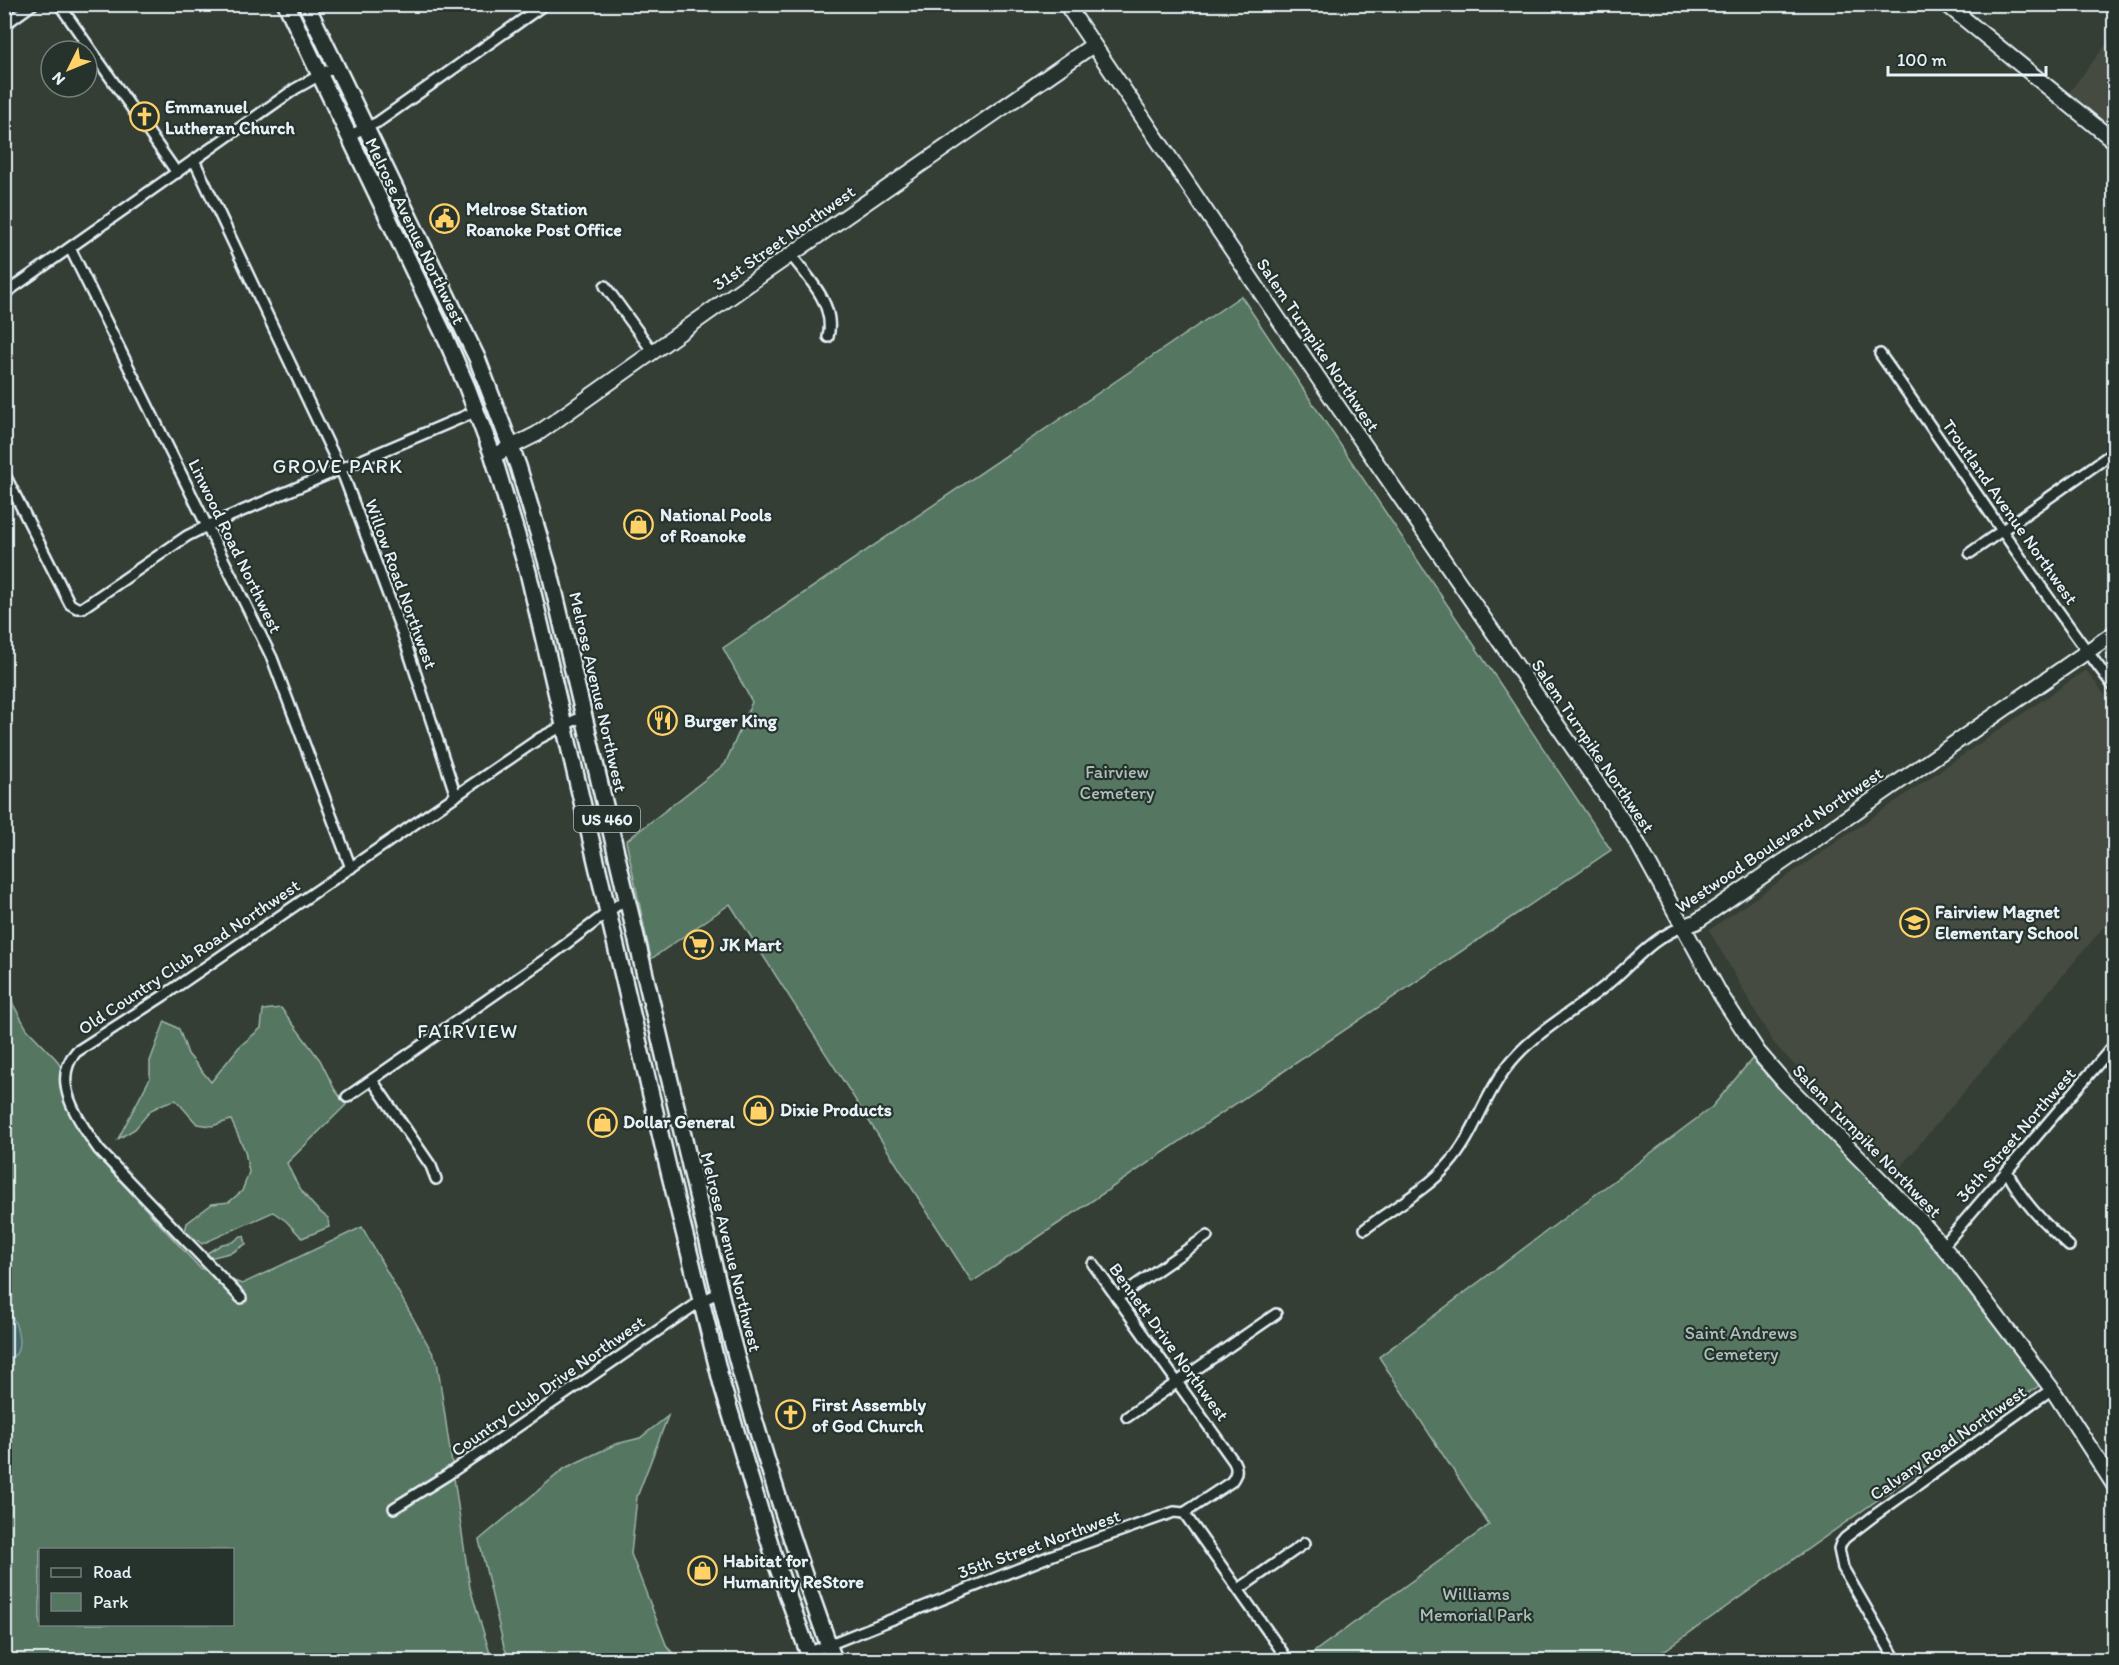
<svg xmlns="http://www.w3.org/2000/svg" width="2119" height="1665" font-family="Itim,sans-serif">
<rect width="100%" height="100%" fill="#343e35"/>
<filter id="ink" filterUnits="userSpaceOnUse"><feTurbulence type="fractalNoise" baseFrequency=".0167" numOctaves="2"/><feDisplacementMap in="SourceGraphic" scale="12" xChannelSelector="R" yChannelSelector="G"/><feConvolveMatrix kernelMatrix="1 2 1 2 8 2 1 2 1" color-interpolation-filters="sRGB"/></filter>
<g filter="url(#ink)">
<!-- built -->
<g fill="#454b3f">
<path d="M 2114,34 L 2114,142 L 2064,99 Z"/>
<path d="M 2086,670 L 2114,707 L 2114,915 L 1895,1173 L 1773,1042 L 1709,930 Z"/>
</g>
<!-- green -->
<g fill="#547660" stroke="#9eb4ac" stroke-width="1.5" fill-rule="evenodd">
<path d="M 1241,296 L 1611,850 L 972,1282 L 730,904 L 651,959 L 626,841 L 725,764 L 752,702 L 723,648 Z"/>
<path d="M 5,976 L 13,1004 L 27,1029 L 56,1059 L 62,1069 L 63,1086 L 69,1107 L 83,1136 L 108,1168 L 200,1268 L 242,1284 L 362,1227 L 437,1361 L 470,1588 L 492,1660 L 5,1660 ZM 40,1550 L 232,1550 L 232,1624 L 40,1624 Z"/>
<path d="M 281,1008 L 320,1060 L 335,1090 L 346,1105 L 287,1163 C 295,1183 310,1206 328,1218 L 329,1227 L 302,1238 L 286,1221 L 273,1212 L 202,1244 L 185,1231 L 187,1223 L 212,1204 L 229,1202 L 242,1191 L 249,1172 L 245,1151 L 231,1120 L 212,1126 L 197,1124 L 176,1100 L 165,1103 L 151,1110 L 135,1129 L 118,1139 L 150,1078 L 150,1061 L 165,1021 L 179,1029 L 188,1054 L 211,1082 L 239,1047 L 261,1028 L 263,1010 Z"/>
<path d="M 1752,1059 C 1803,1114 1859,1164 1910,1219 C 1958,1271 2000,1327 2040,1385 L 1651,1660 L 1315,1660 L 1311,1654 L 1489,1525 L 1379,1357 L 1712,1107 Z"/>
<path d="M 241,1236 L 244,1236 L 246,1244 L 233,1252 L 210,1258 L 207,1253 L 222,1244 L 233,1242 Z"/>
<path d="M 668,1416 L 637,1497 L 631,1554 L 667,1647 L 680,1660 L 511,1660 L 504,1647 L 479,1540 L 565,1468 L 616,1444 L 640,1438 Z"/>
</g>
<!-- water -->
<path fill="#45686b" stroke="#869fa3" stroke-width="1.5" d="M 5,1306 C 14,1316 23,1338 17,1352 C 15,1357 9,1358 5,1359 Z"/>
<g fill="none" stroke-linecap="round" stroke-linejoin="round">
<defs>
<g id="street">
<path d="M 59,4 L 177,173"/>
<path d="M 4,25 L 33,4"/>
<path d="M 348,136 L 378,122 L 545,4"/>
<path d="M 194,160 L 344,477 L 403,635 L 456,796"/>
<path d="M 70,248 L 272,658 L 351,868"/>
<path d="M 791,255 C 809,279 836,305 828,337"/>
<path d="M 605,286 L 653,352"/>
<path d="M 4,294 L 295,89 L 336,66"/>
<path d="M 1880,354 C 1959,465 2032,579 2114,687"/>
<path d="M 4,473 L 70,604 L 77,608 L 82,608 L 187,536 L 207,526 L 477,411"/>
<path d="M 1970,553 L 2114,452"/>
<path d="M 372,1080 L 431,1166 L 436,1179"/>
<path d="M 347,1097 L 550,956 L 627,898"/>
<path d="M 2007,1171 C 2022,1202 2044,1223 2069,1246"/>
<path d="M 1365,1229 C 1392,1208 1425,1191 1448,1165 C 1474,1136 1483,1098 1506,1068 C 1532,1033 1571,1014 1604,987 C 1630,967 1651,937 1683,927"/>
<path d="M 1943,1246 L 2114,1045"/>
<path d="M 241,1298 L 99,1150 C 81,1124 49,1082 76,1052 L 163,996 L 540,738 L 583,716"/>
<path d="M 1117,1298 L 1207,1236"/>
<path d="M 1127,1417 L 1276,1314"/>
<path d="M 394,1508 L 447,1475 L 701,1301 L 721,1292"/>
<path d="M 1184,1513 L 1288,1660"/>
<path d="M 1239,1589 L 1305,1543"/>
<path d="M 808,1653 L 1053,1555 L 1174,1512 L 1184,1513 L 1231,1482 C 1236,1476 1238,1469 1234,1462 L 1093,1264"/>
<path d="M 1896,1660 L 1843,1568 L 1839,1549 L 1841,1543 L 1845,1538 L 1875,1515 L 2052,1389"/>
</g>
<g id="secondary">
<path d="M 1066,4 L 1321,382 L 1611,803 L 1638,844 L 1720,994 L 1758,1052 L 1784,1082 L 1921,1221 L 1955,1261 L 2052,1389 L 2114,1485"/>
<path d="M 1946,4 L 2114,141"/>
<path d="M 493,456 L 537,434 L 760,276 L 1093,45"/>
<path d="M 1683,927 L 1696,922 L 2114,633"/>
</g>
<g id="primary">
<path d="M 286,4 L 447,341 L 467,387 L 493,456 L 528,572 L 667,1163 L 722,1385 L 775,1560 L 811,1660"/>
<path d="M 306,4 L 477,358 L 518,466 L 550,573 L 728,1326 C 758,1440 794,1550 834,1660"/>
</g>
</defs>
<!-- street casing -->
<use href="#street" stroke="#e8f1f8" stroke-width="14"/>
<!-- secondary casing -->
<use href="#secondary" stroke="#e8f1f8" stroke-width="18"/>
<!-- primary casing -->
<use href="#primary" stroke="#e8f1f8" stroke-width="20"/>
<!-- street -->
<use href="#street" stroke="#26332d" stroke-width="9"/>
<!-- secondary -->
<use href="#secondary" stroke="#26332d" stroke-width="14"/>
<!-- primary -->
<use href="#primary" stroke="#26332d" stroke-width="15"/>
</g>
</g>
<!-- icons -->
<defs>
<symbol id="church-ring" viewBox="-11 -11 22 22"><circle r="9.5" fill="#26332d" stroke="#ffd166" stroke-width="1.5"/><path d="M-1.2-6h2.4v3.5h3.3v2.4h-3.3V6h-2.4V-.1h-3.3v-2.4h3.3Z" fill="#ffd166"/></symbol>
<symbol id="civic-ring" viewBox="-11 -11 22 22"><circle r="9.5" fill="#26332d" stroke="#ffd166" stroke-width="1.5"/><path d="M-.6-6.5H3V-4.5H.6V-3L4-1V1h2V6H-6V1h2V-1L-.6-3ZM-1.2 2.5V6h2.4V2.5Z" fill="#ffd166"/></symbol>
<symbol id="shop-ring" viewBox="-11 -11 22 22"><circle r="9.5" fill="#26332d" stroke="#ffd166" stroke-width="1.5"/><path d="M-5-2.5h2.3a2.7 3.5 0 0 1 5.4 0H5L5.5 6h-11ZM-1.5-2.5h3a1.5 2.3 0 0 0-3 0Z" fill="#ffd166"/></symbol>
<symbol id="restaurant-ring" viewBox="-11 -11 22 22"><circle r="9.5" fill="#26332d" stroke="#ffd166" stroke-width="1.5"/><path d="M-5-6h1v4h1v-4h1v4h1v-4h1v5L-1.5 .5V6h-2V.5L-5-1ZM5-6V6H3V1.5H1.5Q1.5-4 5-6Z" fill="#ffd166"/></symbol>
<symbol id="school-ring" viewBox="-11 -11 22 22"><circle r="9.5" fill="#26332d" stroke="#ffd166" stroke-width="1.5"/><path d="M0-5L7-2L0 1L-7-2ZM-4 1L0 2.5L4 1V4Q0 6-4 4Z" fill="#ffd166"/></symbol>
<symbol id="supermarket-ring" viewBox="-11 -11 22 22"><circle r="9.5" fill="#26332d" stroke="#ffd166" stroke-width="1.5"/><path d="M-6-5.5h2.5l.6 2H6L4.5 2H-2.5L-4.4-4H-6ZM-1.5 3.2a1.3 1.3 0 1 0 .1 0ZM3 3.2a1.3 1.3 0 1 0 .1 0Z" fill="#ffd166"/></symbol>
</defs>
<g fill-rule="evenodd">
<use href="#church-ring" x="128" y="100" width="33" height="33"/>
<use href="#civic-ring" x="428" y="202" width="33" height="33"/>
<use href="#shop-ring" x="622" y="508" width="33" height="33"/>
<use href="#restaurant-ring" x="646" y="704" width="33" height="33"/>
<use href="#school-ring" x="1898" y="906" width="33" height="33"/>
<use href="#supermarket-ring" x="682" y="928" width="33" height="33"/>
<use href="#shop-ring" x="742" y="1094" width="33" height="33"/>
<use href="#shop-ring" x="586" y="1106" width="33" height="33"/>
<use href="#church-ring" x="774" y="1398" width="33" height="33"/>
<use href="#shop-ring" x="686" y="1554" width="33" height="33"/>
</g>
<g text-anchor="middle" stroke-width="4.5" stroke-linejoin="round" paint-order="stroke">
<!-- shield labels -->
<rect fill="#26332d" stroke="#aeb8bb" stroke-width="1.5" x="574" y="806" width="66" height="26" rx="4.5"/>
<g font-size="16" font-weight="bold" fill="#e8f1f8">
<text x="607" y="825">US 460</text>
</g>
<!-- poi labels -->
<g font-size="18" font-weight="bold" fill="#e8f1f8" stroke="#26332d" text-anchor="start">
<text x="165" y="113">Emmanuel<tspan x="165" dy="21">Lutheran Church</tspan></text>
<text x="466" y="215">Melrose Station<tspan x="466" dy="21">Roanoke Post Office</tspan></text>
<text x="660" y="521">National Pools<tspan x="660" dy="21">of Roanoke</tspan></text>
<text x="684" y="727">Burger King</text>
<text x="1935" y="918">Fairview Magnet<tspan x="1935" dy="21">Elementary School</tspan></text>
<text x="720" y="951">JK Mart</text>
<text x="780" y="1116">Dixie Products</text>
<text x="623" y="1128">Dollar General</text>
<text x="812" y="1411">First Assembly<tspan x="812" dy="21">of God Church</tspan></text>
<text x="723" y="1567">Habitat for<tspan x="723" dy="21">Humanity ReStore</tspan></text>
</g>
<!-- street labels -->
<g font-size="18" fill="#e8f1f8" stroke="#26332d">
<text transform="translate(415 231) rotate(64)" y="6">Melrose Avenue Northwest</text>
<text transform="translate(784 238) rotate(-35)" y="6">31st Street Northwest</text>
<text transform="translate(1318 345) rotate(56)" y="6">Salem Turnpike Northwest</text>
<text transform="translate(2010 512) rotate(55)" y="6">Troutland Avenue Northwest</text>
<text transform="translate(235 546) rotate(64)" y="6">Linwood Road Northwest</text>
<text transform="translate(401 584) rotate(70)" y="6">Willow Road Northwest</text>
<text transform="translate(598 692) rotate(77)" y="6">Melrose Avenue Northwest</text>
<text transform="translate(1593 746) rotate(56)" y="6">Salem Turnpike Northwest</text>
<text transform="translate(1779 840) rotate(-34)" y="6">Westwood Boulevard Northwest</text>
<text transform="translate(189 957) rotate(-34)" y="6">Old Country Club Road Northwest</text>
<text transform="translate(2016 1135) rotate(-49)" y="6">36th Street Northwest</text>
<text transform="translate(1867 1141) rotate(46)" y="6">Salem Turnpike Northwest</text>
<text transform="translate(731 1252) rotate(76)" y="6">Melrose Avenue Northwest</text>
<text transform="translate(1169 1342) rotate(54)" y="6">Bennett Drive Northwest</text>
<text transform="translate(548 1386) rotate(-35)" y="6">Country Club Drive Northwest</text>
<text transform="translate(1948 1443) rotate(-35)" y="6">Calvary Road Northwest</text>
<text transform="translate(1039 1544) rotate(-20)" y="6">35th Street Northwest</text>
</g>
<!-- park labels -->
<g font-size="18" fill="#adc0bb" stroke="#26332d">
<text x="1117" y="778">Fairview<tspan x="1117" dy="21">Cemetery</tspan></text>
<text x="1741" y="1339">Saint Andrews<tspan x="1741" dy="21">Cemetery</tspan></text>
<text x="1476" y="1600">Williams<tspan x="1476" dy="21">Memorial Park</tspan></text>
</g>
<!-- neighbourhood labels -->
<g font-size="20" letter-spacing="1.5" fill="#e8f1f8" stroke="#26332d">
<text x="338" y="473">GROVE PARK</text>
<text x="468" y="1038">FAIRVIEW</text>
</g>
</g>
<!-- margin -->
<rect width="2119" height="1665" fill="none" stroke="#26332d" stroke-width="24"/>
<rect x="12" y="12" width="2095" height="1641" fill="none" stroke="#e8f1f8" stroke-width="2" filter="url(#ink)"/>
<!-- legend -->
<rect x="39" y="1548" width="195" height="78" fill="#26332d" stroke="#747f7e" stroke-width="1.5"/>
<rect x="51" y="1568" width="30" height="9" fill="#26332d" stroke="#747f7e" stroke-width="1.5"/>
<text x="93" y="1578" font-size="18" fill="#e8f1f8">Road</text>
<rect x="51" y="1593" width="30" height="18" fill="#547660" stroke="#747f7e" stroke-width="1.5"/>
<text x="93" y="1608" font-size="18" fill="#e8f1f8">Park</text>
<!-- north arrow -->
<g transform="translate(69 69) rotate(227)"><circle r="28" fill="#26332d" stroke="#747f7e" stroke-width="1.5"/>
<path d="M0-4.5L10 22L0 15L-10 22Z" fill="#ffd166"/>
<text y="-9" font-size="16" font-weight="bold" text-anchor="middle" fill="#e8f1f8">N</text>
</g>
<!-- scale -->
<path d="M1888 66v9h158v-9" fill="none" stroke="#e8f1f8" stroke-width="3"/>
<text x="1897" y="66" font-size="18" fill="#e8f1f8" stroke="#26332d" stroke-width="4.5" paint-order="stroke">100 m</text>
</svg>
